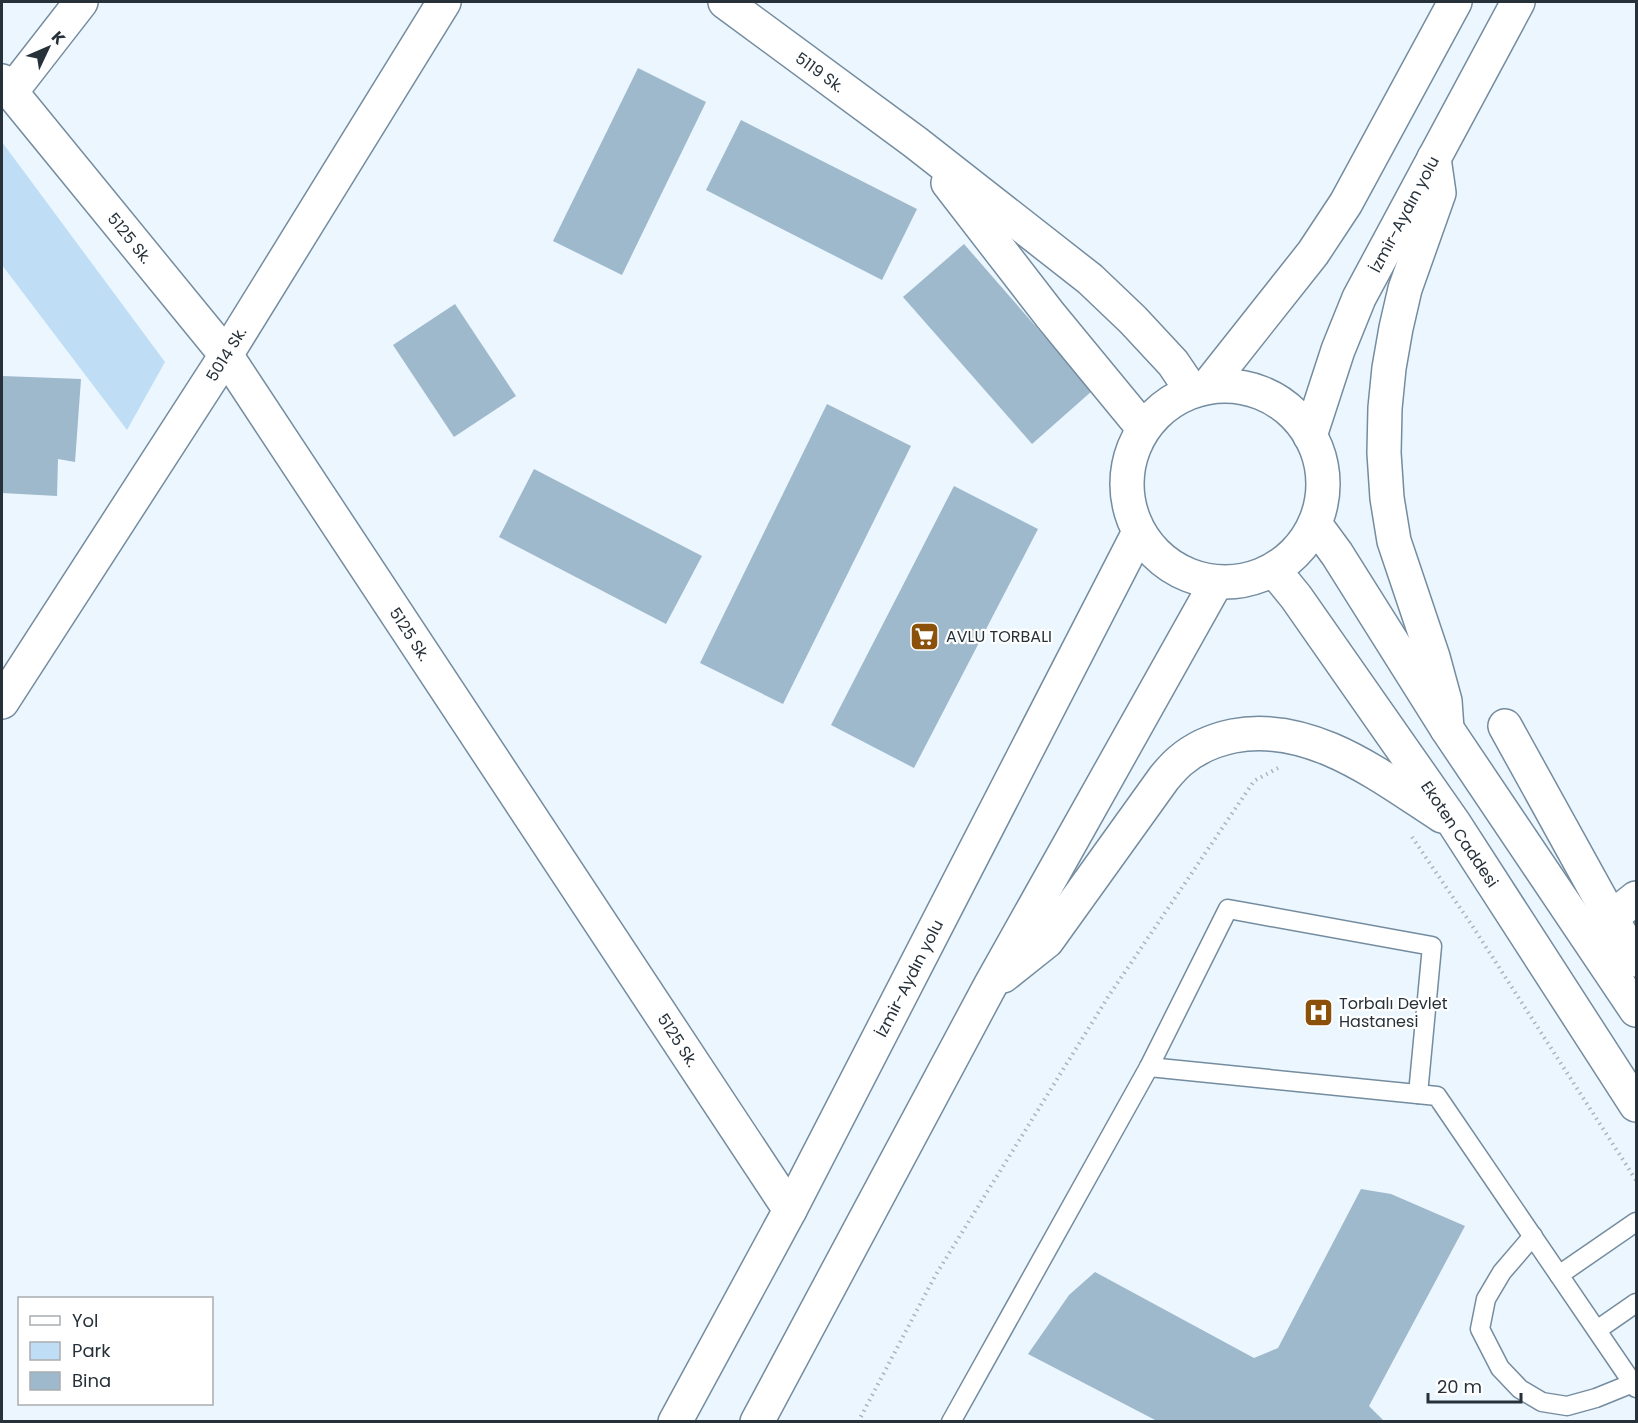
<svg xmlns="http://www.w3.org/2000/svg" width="1638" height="1423" font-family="Poppins,sans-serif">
<rect width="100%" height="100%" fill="#ebf6ff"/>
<!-- green -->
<path fill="#bfdef6" d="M 2,142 L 165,362 L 127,430 L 2,265 Z"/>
<!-- building -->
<g fill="#9eb8cc">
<path d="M 638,68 L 706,102 L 622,275 L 553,241 Z"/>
<path d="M 741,120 L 917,209 L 882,280 L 706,190 Z"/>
<path d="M 964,244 L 1092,391 L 1032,444 L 903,297 Z"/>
<path d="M 455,304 L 516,396 L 454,437 L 393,345 Z"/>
<path d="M 2,376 L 81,379 L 75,462 L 58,459 L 57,496 L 2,493 Z"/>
<path d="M 827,404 L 911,446 L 783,704 L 700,663 Z"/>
<path d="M 534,469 L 702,556 L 666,624 L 499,537 Z"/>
<path d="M 954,486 L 1038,529 L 914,768 L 831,725 Z"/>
<path d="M 1361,1189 L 1391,1194 L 1465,1226 L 1369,1406 L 1385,1422 L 1159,1422 L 1028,1354 L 1069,1295 L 1095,1272 L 1254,1358 L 1278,1348 Z"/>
</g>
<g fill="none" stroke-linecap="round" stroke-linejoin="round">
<defs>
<g id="lane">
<path d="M 1149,1067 L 1437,1096 L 1636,1388"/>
<path d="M 1533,1236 L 1502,1272 L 1486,1299 L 1480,1329 L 1500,1368 L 1520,1389 L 1542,1402 L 1567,1406 L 1596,1398 L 1633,1383"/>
<path d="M 1559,1275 L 1636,1222"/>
<path d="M 1597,1330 L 1636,1303"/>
<path d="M 951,1422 L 1149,1067 L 1228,909 L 1432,946 L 1418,1094"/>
</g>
<g id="street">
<path d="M 2,81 L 226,355 L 790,1210"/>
<path d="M 11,92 L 81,2"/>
<path d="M 2,702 L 226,355 L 444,2"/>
<path d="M 1505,726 L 1611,918 L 1636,960"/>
<path d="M 1611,918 L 1636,898"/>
</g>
<g id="secondary">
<path d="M 725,2 L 915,142 L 1090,279 L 1133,320 L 1173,363 L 1192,391"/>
<path d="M 948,183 L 1050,315 L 1143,428"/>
</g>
<g id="highway">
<path d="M 1434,158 L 1439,193 L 1405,289 L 1396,328 L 1389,368 L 1385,408 L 1384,453 L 1387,498 L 1394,541 L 1433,657 L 1445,701 L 1447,729"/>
<circle cx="1225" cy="484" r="98"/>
<path d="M 1207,387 L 1313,253 L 1346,203 L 1455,2"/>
<path d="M 1310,436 L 1338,350 L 1359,298 L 1518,2"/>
<path d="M 1315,524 L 1337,554 L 1447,729 L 1636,1010"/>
<path d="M 1274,570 L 1296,597 L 1454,823 L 1636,1105"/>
<path d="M 1003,976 L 1047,941 L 1164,778 C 1169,772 1174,766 1180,761 C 1195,748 1214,740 1233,736 C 1311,721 1380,776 1442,816"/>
<path d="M 675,1422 L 790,1210 L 1139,532"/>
<path d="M 757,1422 L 990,986 L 1216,583"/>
</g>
</defs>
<!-- lane casing -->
<use href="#lane" stroke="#748c9f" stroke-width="21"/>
<!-- street casing -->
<use href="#street" stroke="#748c9f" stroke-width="36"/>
<!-- secondary casing -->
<use href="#secondary" stroke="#748c9f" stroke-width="36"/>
<!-- highway casing -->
<use href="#highway" stroke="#748c9f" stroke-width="36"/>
<!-- path -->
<g stroke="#a9b4bd" stroke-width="4" stroke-dasharray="1.5 4.5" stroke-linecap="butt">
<path d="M 1412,837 L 1473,927 L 1636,1180"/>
<path d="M 858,1422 L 935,1276 L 1108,997 L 1254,781 L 1278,768"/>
</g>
<!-- lane -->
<use href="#lane" stroke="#fff" stroke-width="18"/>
<!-- street -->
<use href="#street" stroke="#fff" stroke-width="33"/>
<!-- secondary -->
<use href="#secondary" stroke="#fff" stroke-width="33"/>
<!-- highway -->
<use href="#highway" stroke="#fff" stroke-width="33"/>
</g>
<!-- icons -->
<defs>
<symbol id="supermarket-square" viewBox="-11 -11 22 22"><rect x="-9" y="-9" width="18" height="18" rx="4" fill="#8b510b" stroke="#fff"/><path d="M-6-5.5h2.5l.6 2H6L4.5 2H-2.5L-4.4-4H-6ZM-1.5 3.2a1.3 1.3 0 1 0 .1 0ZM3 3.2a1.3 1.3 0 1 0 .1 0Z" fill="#fff"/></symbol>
<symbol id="hospital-square" viewBox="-11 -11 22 22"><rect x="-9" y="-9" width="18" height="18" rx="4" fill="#8b510b" stroke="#fff"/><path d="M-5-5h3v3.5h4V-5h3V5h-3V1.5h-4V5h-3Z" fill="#fff"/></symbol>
</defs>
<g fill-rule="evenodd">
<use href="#supermarket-square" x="908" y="620" width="33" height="33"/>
<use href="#hospital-square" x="1302" y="996" width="33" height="33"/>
</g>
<g text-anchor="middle" stroke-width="4.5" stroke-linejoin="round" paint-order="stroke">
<!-- street labels -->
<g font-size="16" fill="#27313a" stroke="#fff">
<text transform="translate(820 72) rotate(36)" y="6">5119 Sk.</text>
<text transform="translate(1404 214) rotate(-62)" y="6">İzmir-Aydın yolu</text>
<text transform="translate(130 238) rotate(51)" y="6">5125 Sk.</text>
<text transform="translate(226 354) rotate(-58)" y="6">5014 Sk.</text>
<text transform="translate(410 634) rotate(57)" y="6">5125 Sk.</text>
<text transform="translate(1460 834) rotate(56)" y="6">Ekoten Caddesi</text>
<text transform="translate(909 978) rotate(-63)" y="6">İzmir-Aydın yolu</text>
<text transform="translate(678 1040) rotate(57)" y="6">5125 Sk.</text>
</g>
<!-- poi labels -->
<g font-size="16" fill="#27313a" stroke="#fff" text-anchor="start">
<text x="946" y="642">AVLU TORBALI</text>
<text x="1339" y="1009">Torbalı Devlet<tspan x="1339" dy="18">Hastanesi</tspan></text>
</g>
</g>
<!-- border -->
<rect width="1638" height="1423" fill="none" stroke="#27313a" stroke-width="6"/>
<!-- legend -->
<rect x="18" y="1297" width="195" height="108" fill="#ffffff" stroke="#a9adb0" stroke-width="1.5"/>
<rect x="30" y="1316" width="30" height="9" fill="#ffffff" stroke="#a9adb0" stroke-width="1.5"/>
<text x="72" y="1327" font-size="18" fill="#27313a">Yol</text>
<rect x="30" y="1342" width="30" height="18" fill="#bfdef6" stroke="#a9adb0" stroke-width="1.5"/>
<text x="72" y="1357" font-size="18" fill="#27313a">Park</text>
<rect x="30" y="1372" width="30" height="18" fill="#9eb8cc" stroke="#a9adb0" stroke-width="1.5"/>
<text x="72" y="1387" font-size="18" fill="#27313a">Bina</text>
<!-- north arrow -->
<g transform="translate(48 48) rotate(46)" stroke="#ffffff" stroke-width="4.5" paint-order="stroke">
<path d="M0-4.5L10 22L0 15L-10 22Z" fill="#27313a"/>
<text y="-9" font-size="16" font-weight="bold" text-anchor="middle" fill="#27313a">K</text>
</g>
<!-- scale -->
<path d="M1428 1393v9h93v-9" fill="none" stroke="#27313a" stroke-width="3"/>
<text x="1437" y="1393" font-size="18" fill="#27313a" stroke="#ffffff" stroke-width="4.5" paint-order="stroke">20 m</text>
</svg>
